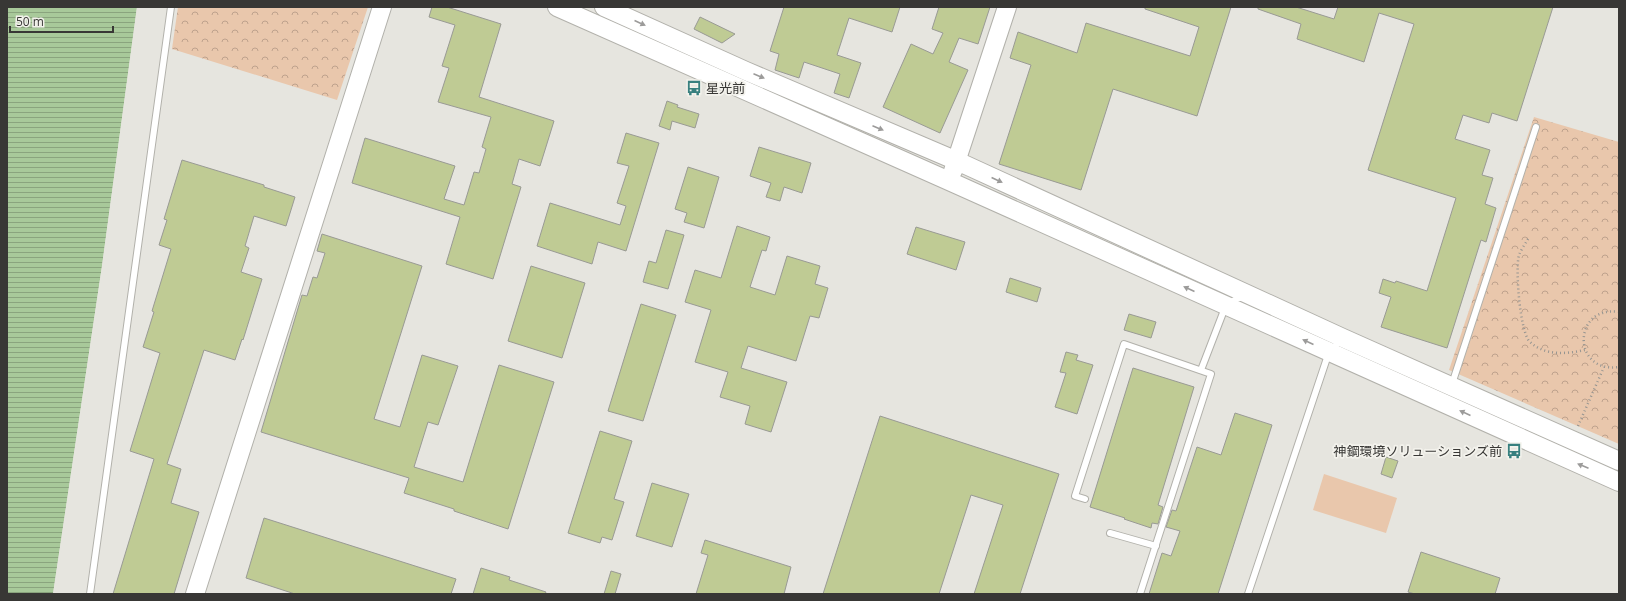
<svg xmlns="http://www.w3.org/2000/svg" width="1626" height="601" font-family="'Open Sans','Noto Sans JP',sans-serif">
<defs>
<pattern id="park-crowns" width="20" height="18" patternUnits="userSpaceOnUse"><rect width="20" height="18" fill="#e9c7ac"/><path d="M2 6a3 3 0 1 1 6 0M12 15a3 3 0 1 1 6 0" fill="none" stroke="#bea28d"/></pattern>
<pattern id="water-rules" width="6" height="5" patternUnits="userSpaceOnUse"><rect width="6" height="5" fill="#a8c99a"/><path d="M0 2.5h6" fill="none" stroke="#8aa47e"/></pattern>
</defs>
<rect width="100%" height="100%" fill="#e6e5df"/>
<!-- park -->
<g fill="url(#park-crowns)">
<path d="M 178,7 L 368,7 L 337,100 L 172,49 Z"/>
<path d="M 1534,117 L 1619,142 L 1619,444 L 1449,370 Z"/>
</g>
<!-- pitch -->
<path fill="#e9c7ac" d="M 1324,474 L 1397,498 L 1386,533 L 1313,510 Z"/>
<!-- water -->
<path fill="url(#water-rules)" d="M 7,7 L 137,7 L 102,266 L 53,594 L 7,594 Z"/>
<!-- pier -->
<path fill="#e6e5df" d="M 137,7 L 139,7 L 104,266 L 55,594 L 53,594 L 102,266 Z"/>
<!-- building -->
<g fill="#bfcb94" stroke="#999a94">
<path d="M 432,7 L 447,7 L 501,24 L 479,97 L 554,121 L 540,166 L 519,159 L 512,184 L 521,187 L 493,279 L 446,264 L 460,217 L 352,183 L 365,138 L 455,166 L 444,199 L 464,205 L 474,172 L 479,173 L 486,149 L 482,147 L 491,117 L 438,102 L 449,68 L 442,66 L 455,25 L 429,17 Z"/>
<path d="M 784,7 L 900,7 L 892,32 L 849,18 L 837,55 L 861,63 L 849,98 L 834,93 L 840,74 L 804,62 L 799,78 L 775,70 L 779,54 L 770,51 Z"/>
<path d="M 939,7 L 990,7 L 978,44 L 959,38 L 949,62 L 968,70 L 940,133 L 883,107 L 911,44 L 933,54 L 943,33 L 932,29 Z"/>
<path d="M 1145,7 L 1231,7 L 1197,116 L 1113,89 L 1081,190 L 999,164 L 1031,65 L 1010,58 L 1018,32 L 1077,53 L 1086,23 L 1190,56 L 1199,27 L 1145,9 Z"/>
<path d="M 1258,7 L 1296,7 L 1334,19 L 1338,7 L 1553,7 L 1517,121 L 1492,113 L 1489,123 L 1463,115 L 1455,139 L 1490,150 L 1482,175 L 1493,178 L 1485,204 L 1496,208 L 1486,242 L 1481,240 L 1447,348 L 1381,327 L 1391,297 L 1379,293 L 1383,279 L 1395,283 L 1396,281 L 1427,291 L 1456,198 L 1368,170 L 1414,24 L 1379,13 L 1364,62 L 1297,39 L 1301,24 L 1258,9 Z"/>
<path d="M 700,17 L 735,34 L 722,43 L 694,29 Z"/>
<path d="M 667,101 L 678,105 L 677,107 L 699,114 L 695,128 L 672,121 L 670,130 L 659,126 Z"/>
<path d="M 626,133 L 659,143 L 626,251 L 598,242 L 592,264 L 537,246 L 550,203 L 620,225 L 626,206 L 617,203 L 629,166 L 617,163 Z"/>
<path d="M 759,147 L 811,163 L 802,193 L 784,187 L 780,201 L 766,197 L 771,183 L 750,176 Z"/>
<path d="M 182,160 L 264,185 L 264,187 L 295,197 L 286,226 L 254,216 L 245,246 L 249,248 L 241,272 L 262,279 L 243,340 L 242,339 L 235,360 L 204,350 L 167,464 L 181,469 L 171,503 L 199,512 L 174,594 L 113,594 L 154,459 L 130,451 L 160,353 L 143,347 L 154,312 L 152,311 L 171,249 L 159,245 L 167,220 L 164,219 Z"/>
<path d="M 688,167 L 719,177 L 704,228 L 684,222 L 687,213 L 675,209 Z"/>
<path d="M 737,226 L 770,237 L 766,251 L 762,250 L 750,287 L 775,295 L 787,256 L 820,266 L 815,284 L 828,288 L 819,318 L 810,316 L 796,361 L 748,346 L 741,368 L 787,382 L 771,432 L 745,424 L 750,406 L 720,397 L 728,372 L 695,362 L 711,310 L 685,302 L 695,270 L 721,278 Z"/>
<path d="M 916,227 L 965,242 L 956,270 L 907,254 Z"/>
<path d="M 666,230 L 684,235 L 668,289 L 643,282 L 649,261 L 656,263 Z"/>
<path d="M 322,234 L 422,266 L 374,419 L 400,427 L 422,355 L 458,366 L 438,425 L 428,422 L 414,467 L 463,482 L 499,365 L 554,382 L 508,529 L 454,511 L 454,509 L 404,493 L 409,478 L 261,432 L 302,295 L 307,296 L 313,277 L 317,278 L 325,253 L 317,251 Z"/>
<path d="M 531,266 L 585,283 L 562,358 L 508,341 Z"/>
<path d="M 1010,278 L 1041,288 L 1037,302 L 1006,292 Z"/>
<path d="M 641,304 L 676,315 L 643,421 L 608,411 Z"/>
<path d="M 1129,314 L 1156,322 L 1151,338 L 1124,330 Z"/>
<path d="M 1066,352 L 1078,355 L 1076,360 L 1093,365 L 1077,414 L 1055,407 L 1066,373 L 1060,372 Z"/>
<path d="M 1133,368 L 1194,387 L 1158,505 L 1163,507 L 1158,524 L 1152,523 L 1151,528 L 1124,519 L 1125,518 L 1090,507 Z"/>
<path d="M 1235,413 L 1272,425 L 1218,594 L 1149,594 L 1162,553 L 1171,556 L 1180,531 L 1166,527 L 1172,510 L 1176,511 L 1197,447 L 1221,455 Z"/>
<path d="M 880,416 L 1059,474 L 1020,594 L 974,594 L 1003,505 L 971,495 L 939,594 L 823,594 Z"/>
<path d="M 600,431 L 632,441 L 614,499 L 624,502 L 612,540 L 602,537 L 600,543 L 568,533 Z"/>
<path d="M 1386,457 L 1398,461 L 1392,478 L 1381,474 Z"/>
<path d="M 652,483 L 689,494 L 672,547 L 636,536 Z"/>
<path d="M 264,518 L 456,579 L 451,594 L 295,594 L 246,578 Z"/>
<path d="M 705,540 L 791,567 L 784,594 L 696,594 L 708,555 L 701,553 Z"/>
<path d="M 1421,552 L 1500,578 L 1495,594 L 1415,594 L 1408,592 Z"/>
<path d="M 481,568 L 510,577 L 509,580 L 546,592 L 545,594 L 473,594 Z"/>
<path d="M 611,571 L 621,574 L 615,594 L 604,594 Z"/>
</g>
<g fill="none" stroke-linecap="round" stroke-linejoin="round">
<defs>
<g id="lane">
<path d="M 1201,370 L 1226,305 L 1238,298 L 1244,298"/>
<path d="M 1452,384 L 1536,127"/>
<path d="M 1085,499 L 1075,496 L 1124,344 L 1211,374 L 1140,594"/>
<path d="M 1110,533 L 1156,546"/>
<path d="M 90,594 L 171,7"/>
<path d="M 1248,594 L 1329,352 L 1342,339"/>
</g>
<g id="secondary">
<path d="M 557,7 L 949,181 L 1619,482"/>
<path d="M 604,7 L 746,71 L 957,161 L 1343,338 L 1619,461"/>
<path d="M 953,171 L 1007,7"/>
<path d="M 195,594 L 382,7"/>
</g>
</defs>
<!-- lane casing -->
<use href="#lane" stroke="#b2b1ab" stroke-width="8"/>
<!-- secondary casing -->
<use href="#secondary" stroke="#b2b1ab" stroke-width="20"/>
<!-- path -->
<g stroke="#969591" stroke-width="2.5" stroke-dasharray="1 3" stroke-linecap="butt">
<path d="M 1528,239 C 1525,244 1521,250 1519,255 C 1515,269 1520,333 1530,342 C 1545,356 1567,354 1585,350"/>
<path d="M 1619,312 C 1572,305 1572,374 1619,367"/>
<path d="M 1578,426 L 1604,367"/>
</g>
<!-- lane -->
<use href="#lane" stroke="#fff" stroke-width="6"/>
<!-- secondary -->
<use href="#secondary" stroke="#fff" stroke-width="18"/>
</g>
<!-- one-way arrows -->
<defs><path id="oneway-solid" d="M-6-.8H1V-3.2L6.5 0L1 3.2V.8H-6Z"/></defs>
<g fill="#9c9b9a">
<use href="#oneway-solid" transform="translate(640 23) rotate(24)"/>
<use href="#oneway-solid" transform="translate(759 76) rotate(23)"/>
<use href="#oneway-solid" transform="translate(878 128) rotate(23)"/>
<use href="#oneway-solid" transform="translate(997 180) rotate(25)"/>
<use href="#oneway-solid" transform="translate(1189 289) rotate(-156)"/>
<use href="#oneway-solid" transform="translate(1308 342) rotate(-156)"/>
<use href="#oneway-solid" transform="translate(1465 413) rotate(-156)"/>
<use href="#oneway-solid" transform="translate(1583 466) rotate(-157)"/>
</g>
<!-- icons -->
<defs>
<symbol id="bus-bare" viewBox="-9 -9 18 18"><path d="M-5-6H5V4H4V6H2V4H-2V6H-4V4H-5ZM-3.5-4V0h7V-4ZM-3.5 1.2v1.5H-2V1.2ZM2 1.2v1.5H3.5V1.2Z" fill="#38807f" stroke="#f3f2ec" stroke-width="2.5" paint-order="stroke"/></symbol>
</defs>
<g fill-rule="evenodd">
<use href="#bus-bare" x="683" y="77" width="22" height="22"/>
<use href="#bus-bare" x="1503" y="440" width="22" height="22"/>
</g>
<g text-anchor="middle" stroke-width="3.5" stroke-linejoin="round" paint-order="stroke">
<!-- poi labels -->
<g font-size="13" fill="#383735" stroke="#f3f2ec" text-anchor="start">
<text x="706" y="93">星光前</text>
<text x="1502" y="456" text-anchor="end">神鋼環境ソリューションズ前</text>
</g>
</g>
<!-- border -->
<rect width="1626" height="601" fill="none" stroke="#383735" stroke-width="16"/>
<!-- scale -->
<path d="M10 26v6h103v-6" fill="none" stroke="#383735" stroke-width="2"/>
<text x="16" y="26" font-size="12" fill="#383735" stroke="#f3f2ec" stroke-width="3" paint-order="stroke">50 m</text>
</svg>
